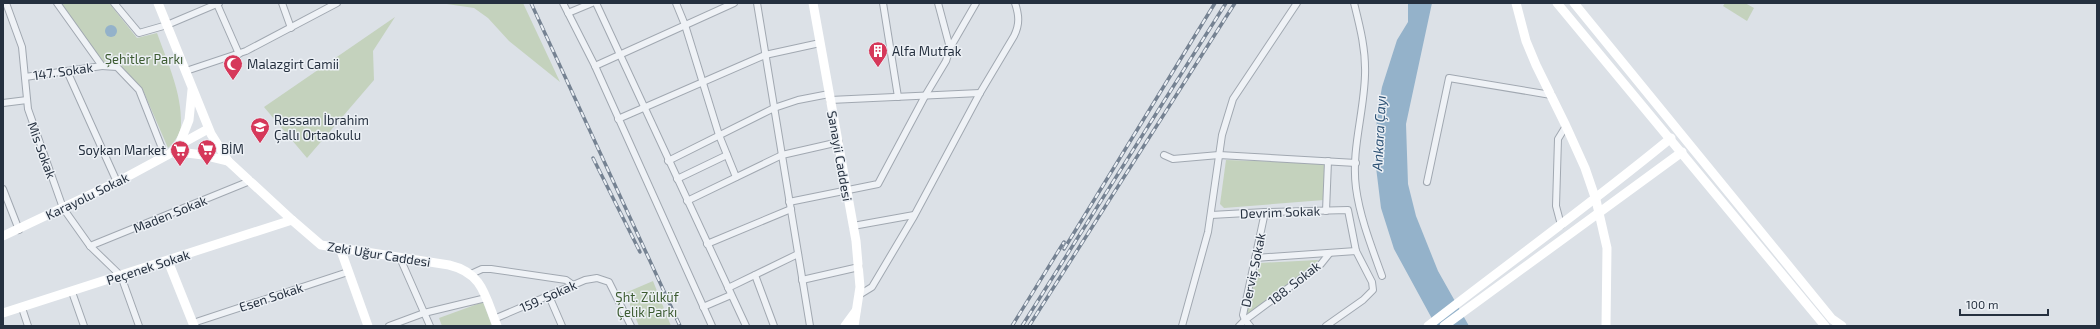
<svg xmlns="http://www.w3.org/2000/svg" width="2100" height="329" font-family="'Exo 2',sans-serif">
<rect width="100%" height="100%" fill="#dce1e7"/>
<!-- green -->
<g fill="#c4d2bd">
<path d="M 60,3 L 109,3 L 137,38 L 157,33 C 167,61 182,93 181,124 C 181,134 174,142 168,148 L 142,88 L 117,62 L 103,63 Z"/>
<path d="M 440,3 L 523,3 L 560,82 L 509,41 L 488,18 L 474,8 Z"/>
<path d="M 1725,3 L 1745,3 L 1754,8 L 1747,21 L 1723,6 Z"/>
<path d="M 395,17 L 373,51 L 374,80 L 307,158 L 264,107 Z"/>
<path d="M 1226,160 L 1323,163 L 1325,164 L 1324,200 L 1224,208 L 1220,204 Z"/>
<path d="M 1317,260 L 1320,261 L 1250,315 L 1246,313 L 1260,263 Z"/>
<path d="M 653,281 L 671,326 L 639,326 L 625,293 Z"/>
<path d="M 483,302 L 492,326 L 442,326 L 439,318 Z"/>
</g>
<!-- water -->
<g fill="#94b2ca">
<path d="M 1408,3 L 1432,3 L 1406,124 L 1408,184 L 1416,216 L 1438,271 L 1469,326 L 1436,326 L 1394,249 L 1381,208 L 1375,159 L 1377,115 L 1382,87 L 1397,40 L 1408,22 Z"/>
<circle cx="111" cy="31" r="6"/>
</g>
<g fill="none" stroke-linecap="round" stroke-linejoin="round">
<defs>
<g id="street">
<path d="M 6,3 L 22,47 L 28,109 L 63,208 L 90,246 L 121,276 L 139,326"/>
<path d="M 57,3 L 102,66 L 117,67 L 139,90 L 165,156"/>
<path d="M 114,3 L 139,33 L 167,25 L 219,3"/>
<path d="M 282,3 L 291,28"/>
<path d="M 563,3 L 595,66 L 712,326"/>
<path d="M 596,3 L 746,326"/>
<path d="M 676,3 L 685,25 L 719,135 L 736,177"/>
<path d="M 757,3 L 810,326"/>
<path d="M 883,3 L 898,97"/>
<path d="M 938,3 L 950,48"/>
<path d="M 1354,3 C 1360,27 1366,50 1365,75 C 1364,113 1351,150 1356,188 C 1360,218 1372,248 1382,276"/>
<path d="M 217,4 L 239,54"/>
<path d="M 568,13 L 592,3"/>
<path d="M 595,66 L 734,3"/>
<path d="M 67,71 L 117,182"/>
<path d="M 186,71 L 246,51 L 337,3"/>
<path d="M 25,77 L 102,66"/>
<path d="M 830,100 L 980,93"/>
<path d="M 3,103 L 27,100"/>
<path d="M 618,119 L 765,55 L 820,43"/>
<path d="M 1164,155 L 1173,159 L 1219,155 L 1356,163"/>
<path d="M 668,161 L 774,108 L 798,100 L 829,94"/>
<path d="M 677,179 L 727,155"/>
<path d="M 1427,182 L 1449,78 L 1551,95"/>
<path d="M 3,189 L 19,230"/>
<path d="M 687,201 L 782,155 L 839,142"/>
<path d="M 789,202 L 878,184 L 925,96 L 946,61 L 950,48 L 976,3"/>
<path d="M 1326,211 L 1328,161"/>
<path d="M 1211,215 L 1265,212 L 1348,210 L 1356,251 L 1372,282 L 1373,290 L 1363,300 L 1326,326"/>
<path d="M 1561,225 L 1556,206 L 1558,139 L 1566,126"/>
<path d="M 853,226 L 914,215"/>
<path d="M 707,244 L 791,209"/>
<path d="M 90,246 L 250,181"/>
<path d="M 400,258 L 430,326"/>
<path d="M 1255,258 L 1356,251"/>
<path d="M 471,274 L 482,269 L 491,269 L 566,280 L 573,285"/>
<path d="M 755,275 L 774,326"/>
<path d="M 802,280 L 859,267"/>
<path d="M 728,288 L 798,254"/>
<path d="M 72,292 L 84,326"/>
<path d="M 859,295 L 872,287 L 913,218 L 980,93 L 1014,36 C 1020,24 1019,15 1015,3"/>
<path d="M 549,296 L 562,326"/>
<path d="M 703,307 L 731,295"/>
<path d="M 22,308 L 28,326"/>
<path d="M 494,319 L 585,280 L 597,278 L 609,282 L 631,326"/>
<path d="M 193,323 L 348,272"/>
<path d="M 389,326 L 424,313 L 486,298"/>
<path d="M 1182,326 L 1208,232 L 1222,135 L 1233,99 L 1297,3"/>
<path d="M 1239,326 L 1245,320 L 1321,264 L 1329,254"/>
<path d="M 1250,326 L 1245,320 L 1243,315 L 1265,212"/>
</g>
</defs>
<!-- street casing -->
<use href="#street" stroke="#a1a8b1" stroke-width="8"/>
<!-- street -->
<use href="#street" stroke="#eff2f6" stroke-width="6"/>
<!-- secondary -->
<g stroke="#fff" stroke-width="9">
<path d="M 158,3 L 211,134 L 228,161 L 292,220 L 321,245 L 449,265 C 483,273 485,296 497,326"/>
<path d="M 813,3 L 856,241 L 860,287 L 854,326"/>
<path d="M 1516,3 L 1526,41 L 1536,65 L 1566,126 L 1585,168 L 1596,200 L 1607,248 L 1606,326"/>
<path d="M 1557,3 L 1825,326"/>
<path d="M 1574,3 L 1832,319 L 1842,326"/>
<path d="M 179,145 L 189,120 L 192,90"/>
<path d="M 179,152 L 203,155 L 228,161"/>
<path d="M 3,236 L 121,180 L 171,153 L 179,145 L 208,129"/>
<path d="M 340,248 L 368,326"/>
<path d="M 168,261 L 194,326"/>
<path d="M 3,313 L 292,220"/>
<path d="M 845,326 L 856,311"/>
<path d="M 1428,326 C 1509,263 1592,203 1671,138"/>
<path d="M 1444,326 L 1682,152"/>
</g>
<defs>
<g id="rail">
<path d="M 531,3 L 680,326"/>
<path d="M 593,158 L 640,252"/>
<path d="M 1064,249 L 1215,3"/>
<path d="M 1012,326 L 1064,242"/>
<path d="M 1022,326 L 1226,3"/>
<path d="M 1029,326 L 1235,3"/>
</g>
</defs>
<!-- rail casing -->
<use href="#rail" stroke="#758292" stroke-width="3.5"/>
<!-- rail -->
<use href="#rail" stroke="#ecf0f5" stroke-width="2" stroke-dasharray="6" stroke-linecap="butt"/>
</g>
<!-- icons -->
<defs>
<symbol id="building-pin" viewBox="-11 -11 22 30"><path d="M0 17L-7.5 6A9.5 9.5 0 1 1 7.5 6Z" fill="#d6385a" stroke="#ecf0f5"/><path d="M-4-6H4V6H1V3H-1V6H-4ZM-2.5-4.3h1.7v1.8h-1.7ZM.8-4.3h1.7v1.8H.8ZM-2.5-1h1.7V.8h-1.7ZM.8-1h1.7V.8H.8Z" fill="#fff"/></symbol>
<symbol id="mosque-pin" viewBox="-11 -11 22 30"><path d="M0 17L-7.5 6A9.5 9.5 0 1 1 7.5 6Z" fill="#d6385a" stroke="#ecf0f5"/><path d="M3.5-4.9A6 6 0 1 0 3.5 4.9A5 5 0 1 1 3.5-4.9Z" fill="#fff"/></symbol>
<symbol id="school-pin" viewBox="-11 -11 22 30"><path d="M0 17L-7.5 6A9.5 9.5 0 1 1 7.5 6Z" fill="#d6385a" stroke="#ecf0f5"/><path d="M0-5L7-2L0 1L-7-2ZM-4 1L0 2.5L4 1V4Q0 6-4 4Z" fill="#fff"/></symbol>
<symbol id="supermarket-pin" viewBox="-11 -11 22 30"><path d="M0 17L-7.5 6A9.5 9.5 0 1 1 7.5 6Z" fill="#d6385a" stroke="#ecf0f5"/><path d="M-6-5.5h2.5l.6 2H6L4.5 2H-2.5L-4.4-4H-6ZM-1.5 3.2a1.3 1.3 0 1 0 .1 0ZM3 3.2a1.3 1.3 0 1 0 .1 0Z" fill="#fff"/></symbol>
</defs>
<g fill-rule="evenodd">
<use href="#building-pin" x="867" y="40" width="22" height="30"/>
<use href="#mosque-pin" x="222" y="53" width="22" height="30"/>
<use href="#school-pin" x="249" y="116" width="22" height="30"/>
<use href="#supermarket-pin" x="196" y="138" width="22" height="30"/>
<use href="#supermarket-pin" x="169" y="139" width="22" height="30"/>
</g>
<g text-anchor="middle" stroke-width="3" stroke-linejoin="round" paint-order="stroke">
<!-- poi labels -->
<g font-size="13" fill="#25303f" stroke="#ecf0f5" text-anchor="start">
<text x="892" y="56">Alfa Mutfak</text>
<text x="247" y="69">Malazgirt Camii</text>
<text x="274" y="125">Ressam İbrahim<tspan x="274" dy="15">Çallı Ortaokulu</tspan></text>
<text x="221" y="154">BİM</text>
<text x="166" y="155" text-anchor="end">Soykan Market</text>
</g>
<!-- park labels -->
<g font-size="13" fill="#3c5b31" stroke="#ecf0f5">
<text x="144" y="64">Şehitler Parkı</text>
<text x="647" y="302">Şht. Zülküf<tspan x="647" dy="15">Çelik Parkı</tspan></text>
</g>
<!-- street labels -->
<g font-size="13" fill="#25303f" stroke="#ecf0f5">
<text transform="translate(63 71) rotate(-8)" y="5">147. Sokak</text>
<text transform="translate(42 150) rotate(70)" y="5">Mis Sokak</text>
<text transform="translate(840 156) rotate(80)" y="5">Sanayii Caddesi</text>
<text transform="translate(87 196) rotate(-26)" y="5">Karayolu Sokak</text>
<text transform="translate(1280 212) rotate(-2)" y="5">Devrim Sokak</text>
<text transform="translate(170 214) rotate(-22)" y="5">Maden Sokak</text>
<text transform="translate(379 254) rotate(9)" y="5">Zeki Uğur Caddesi</text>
<text transform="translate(148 267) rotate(-18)" y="5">Peçenek Sokak</text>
<text transform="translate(1253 270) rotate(-78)" y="5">Derviş Sokak</text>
<text transform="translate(1294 283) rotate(-38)" y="5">188. Sokak</text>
<text transform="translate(548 296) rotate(-24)" y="5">159. Sokak</text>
<text transform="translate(271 297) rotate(-18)" y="5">Esen Sokak</text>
</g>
<!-- water labels -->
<g font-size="14" font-style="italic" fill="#2d5275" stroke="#ecf0f5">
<text transform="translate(1379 133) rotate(-87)" y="5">Ankara Çayı</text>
</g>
</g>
<!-- border -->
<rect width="2100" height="329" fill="none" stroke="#25303f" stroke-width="8"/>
<!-- scale -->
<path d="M1960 309v6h88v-6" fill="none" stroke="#25303f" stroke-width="2"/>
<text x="1966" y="309" font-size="12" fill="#25303f" stroke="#ecf0f5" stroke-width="3" paint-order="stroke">100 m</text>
</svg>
